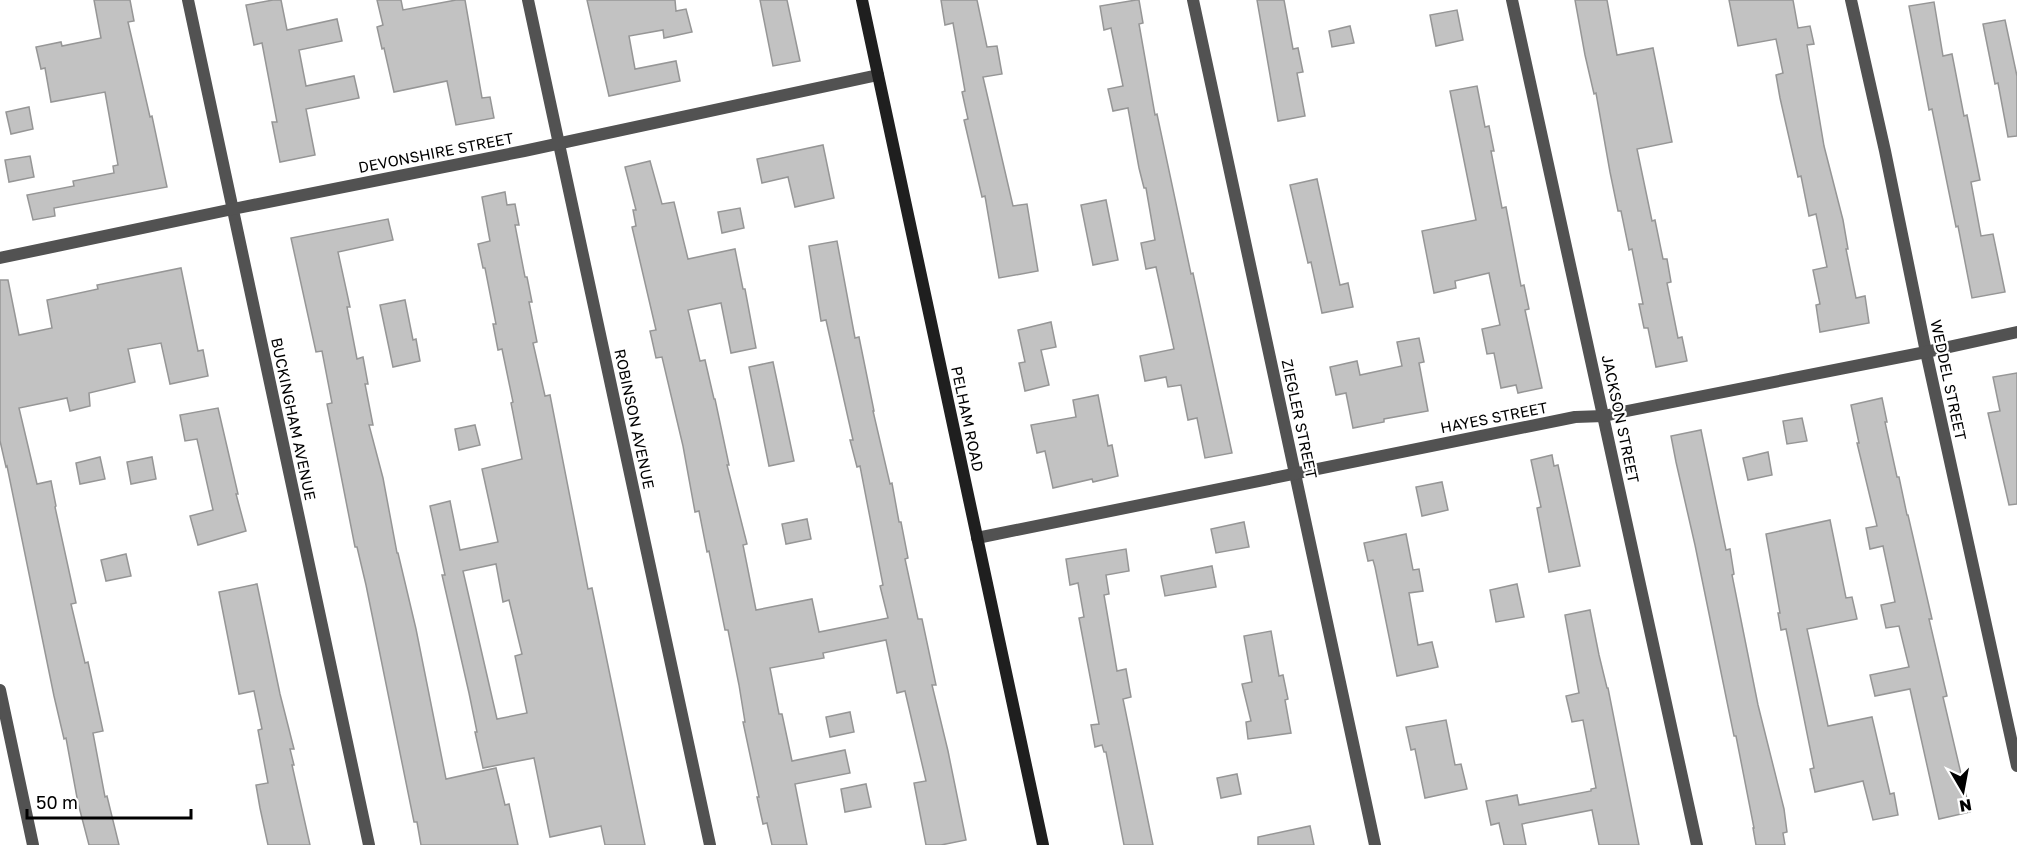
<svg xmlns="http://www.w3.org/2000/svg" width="2017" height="845" font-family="'Golos Text',sans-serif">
<rect width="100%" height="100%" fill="#fff"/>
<!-- building -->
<g fill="#c2c2c2" stroke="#969696" stroke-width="1.5" fill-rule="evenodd">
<path d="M 94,0 L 130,0 L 134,21 L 128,22 L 150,117 L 152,116 L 167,187 L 54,208 L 55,216 L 33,220 L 27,195 L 74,186 L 73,181 L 114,173 L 113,166 L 118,165 L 105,92 L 51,102 L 45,68 L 41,69 L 36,47 L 61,42 L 62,46 L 101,38 Z"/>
<path d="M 273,0 L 281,0 L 287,30 L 337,19 L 342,41 L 299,50 L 306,86 L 354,76 L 359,98 L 306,109 L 315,155 L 280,162 L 272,122 L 277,122 L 262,43 L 254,45 L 246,5 Z"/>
<path d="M 377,0 L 401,0 L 403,10 L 456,0 L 465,0 L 482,98 L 490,97 L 494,118 L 456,125 L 447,81 L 394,92 L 384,48 L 382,49 L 377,27 L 383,25 Z"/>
<path d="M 587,0 L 675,0 L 676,11 L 686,9 L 692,32 L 664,38 L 663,30 L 629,36 L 635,69 L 676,61 L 680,81 L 609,96 Z"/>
<path d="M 760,0 L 787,0 L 800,61 L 773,66 Z"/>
<path d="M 941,0 L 977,0 L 987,47 L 997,46 L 1002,74 L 983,77 L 1013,206 L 1027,204 L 1038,271 L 999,278 L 985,196 L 982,197 L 964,120 L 968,119 L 962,92 L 965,91 L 953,23 L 945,25 Z"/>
<path d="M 1136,0 L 1139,0 L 1143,23 L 1139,24 L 1155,115 L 1157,114 L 1191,274 L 1193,273 L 1232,453 L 1205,458 L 1197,418 L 1188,420 L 1181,385 L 1168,387 L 1166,377 L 1145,381 L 1140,356 L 1174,349 L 1156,267 L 1146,269 L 1141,243 L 1155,240 L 1146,188 L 1144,188 L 1139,168 L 1128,108 L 1113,111 L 1108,89 L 1123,86 L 1111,28 L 1104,30 L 1100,6 Z"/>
<path d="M 1257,0 L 1284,0 L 1293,49 L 1298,48 L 1303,72 L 1297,73 L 1305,116 L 1278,121 Z"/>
<path d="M 1575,0 L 1607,0 L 1617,55 L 1653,48 L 1672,142 L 1637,149 L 1652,221 L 1655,220 L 1663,259 L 1667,259 L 1671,282 L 1667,283 L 1678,338 L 1682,337 L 1687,361 L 1656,367 L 1648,328 L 1644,328 L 1639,304 L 1643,304 L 1632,249 L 1629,250 L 1621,211 L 1618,211 L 1610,172 L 1596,93 L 1594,94 L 1585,55 Z"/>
<path d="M 1729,0 L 1793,0 L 1798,28 L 1810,26 L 1814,44 L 1807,45 L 1824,146 L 1843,220 L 1848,249 L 1846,249 L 1856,298 L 1865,296 L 1869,323 L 1820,332 L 1816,305 L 1820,304 L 1813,270 L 1827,267 L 1816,214 L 1809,216 L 1801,176 L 1798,177 L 1780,98 L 1776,75 L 1783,73 L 1776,39 L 1738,46 Z"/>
<path d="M 1934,2 L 1943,56 L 1952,54 L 1964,116 L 1967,115 L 1980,180 L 1971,182 L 1981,236 L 1993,234 L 2005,292 L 1972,298 L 1958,226 L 1956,227 L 1932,109 L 1929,110 L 1909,6 Z"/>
<path d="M 1457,10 L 1463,40 L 1436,46 L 1430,15 Z"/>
<path d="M 2005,20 L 2017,76 L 2017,136 L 2008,137 L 1998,83 L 1995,84 L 1983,24 Z"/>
<path d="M 1350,26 L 1354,43 L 1332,47 L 1329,31 Z"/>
<path d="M 1477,86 L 1485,127 L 1489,126 L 1494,151 L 1491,151 L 1502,208 L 1506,207 L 1521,286 L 1524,285 L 1529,309 L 1525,310 L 1542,388 L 1518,393 L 1516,385 L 1501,388 L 1494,353 L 1487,354 L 1482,329 L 1500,325 L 1489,273 L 1455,281 L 1456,288 L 1434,293 L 1422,231 L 1476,220 L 1450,91 Z"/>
<path d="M 29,107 L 33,129 L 11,134 L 6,112 Z"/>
<path d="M 823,145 L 834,198 L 795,207 L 788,177 L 762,183 L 757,159 Z"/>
<path d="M 30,156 L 34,177 L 9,182 L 5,160 Z"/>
<path d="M 650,161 L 662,204 L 674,202 L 688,259 L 735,249 L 743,289 L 745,289 L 756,348 L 731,353 L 721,303 L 688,310 L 700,361 L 705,360 L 714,399 L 715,399 L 729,465 L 727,465 L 747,544 L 743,545 L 756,610 L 812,599 L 819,632 L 888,618 L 880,586 L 883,585 L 860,466 L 857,467 L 850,440 L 853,440 L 826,320 L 821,321 L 809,246 L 837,241 L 855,338 L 859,337 L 874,411 L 873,411 L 890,484 L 892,483 L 899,522 L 901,522 L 908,558 L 905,559 L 918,619 L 922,619 L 936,685 L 932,685 L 948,751 L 966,840 L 941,845 L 926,845 L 914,783 L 926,781 L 905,691 L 897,693 L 886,640 L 823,653 L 824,658 L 770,668 L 779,714 L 782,714 L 792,761 L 845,750 L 850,773 L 795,784 L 807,845 L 772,845 L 767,823 L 763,824 L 757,797 L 759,797 L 743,722 L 745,722 L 739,685 L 728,630 L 725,630 L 709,551 L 707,552 L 699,511 L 695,512 L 683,446 L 662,357 L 656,358 L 650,331 L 656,330 L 632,227 L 636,226 L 633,210 L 636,210 L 625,167 Z"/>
<path d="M 1317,179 L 1340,285 L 1348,283 L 1353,307 L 1322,313 L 1311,262 L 1308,263 L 1290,185 Z"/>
<path d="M 505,192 L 507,205 L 515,204 L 519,225 L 515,225 L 525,277 L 527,277 L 532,302 L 529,302 L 537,342 L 533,343 L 545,396 L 550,395 L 588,589 L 592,588 L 645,845 L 605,845 L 601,826 L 550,837 L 534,758 L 483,768 L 475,732 L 477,732 L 469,693 L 442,575 L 445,575 L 430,506 L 450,501 L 460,550 L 498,542 L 482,469 L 522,459 L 511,403 L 513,402 L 502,349 L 498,350 L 493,324 L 496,324 L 485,268 L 483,268 L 478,244 L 490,241 L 482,197 ZM 496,564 L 503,602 L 509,600 L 522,654 L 515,656 L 527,713 L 497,719 L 463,571 Z"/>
<path d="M 1106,200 L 1118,260 L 1093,265 L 1081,205 Z"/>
<path d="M 740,208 L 744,228 L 722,233 L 718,212 Z"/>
<path d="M 388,219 L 393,240 L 338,252 L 350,307 L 347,307 L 357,359 L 363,357 L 368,384 L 365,384 L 373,425 L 369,425 L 383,478 L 397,553 L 398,553 L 416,629 L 446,779 L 496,768 L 505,805 L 509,804 L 518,845 L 421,845 L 417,822 L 414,822 L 366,585 L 357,547 L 355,547 L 327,404 L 332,403 L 322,351 L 316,352 L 291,238 Z"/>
<path d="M 181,268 L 198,351 L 203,350 L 208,376 L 170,384 L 161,343 L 128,349 L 135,382 L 89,393 L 90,406 L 70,411 L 67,398 L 19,408 L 37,484 L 51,481 L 56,506 L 55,507 L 76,603 L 71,604 L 85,663 L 88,662 L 103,731 L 93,733 L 105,797 L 107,796 L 119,845 L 89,845 L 78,803 L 66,738 L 64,739 L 54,696 L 7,466 L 6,467 L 0,441 L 0,280 L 8,280 L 19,335 L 52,328 L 47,300 L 98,289 L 97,285 Z"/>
<path d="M 405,300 L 413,340 L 416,339 L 420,361 L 393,367 L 380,305 Z"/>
<path d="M 1051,322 L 1056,347 L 1041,350 L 1049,385 L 1025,391 L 1019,363 L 1025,362 L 1018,330 Z"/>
<path d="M 1419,338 L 1424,362 L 1419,363 L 1428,411 L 1384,419 L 1384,422 L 1353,428 L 1346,393 L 1336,395 L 1330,367 L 1357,361 L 1360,375 L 1402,366 L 1397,342 Z"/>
<path d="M 773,362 L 794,461 L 769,466 L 749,367 Z"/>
<path d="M 2017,373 L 2017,504 L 2009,505 L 1988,413 L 2000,411 L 1993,377 Z"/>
<path d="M 1098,395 L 1108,446 L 1112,445 L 1118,476 L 1093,482 L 1092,479 L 1053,488 L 1045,451 L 1037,453 L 1031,425 L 1076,417 L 1073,400 Z"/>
<path d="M 1882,398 L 1887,422 L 1885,422 L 1897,477 L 1899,477 L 1907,515 L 1908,515 L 1932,619 L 1929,619 L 1947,696 L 1943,697 L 1970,812 L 1939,819 L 1910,689 L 1875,696 L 1870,675 L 1909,667 L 1899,626 L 1886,628 L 1881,605 L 1895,602 L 1883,546 L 1870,549 L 1866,528 L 1877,526 L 1857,443 L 1859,443 L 1851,405 Z"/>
<path d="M 218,408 L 238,494 L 236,494 L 246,531 L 198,545 L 190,516 L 213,510 L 197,439 L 185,441 L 180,415 Z"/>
<path d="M 1802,418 L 1807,441 L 1787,444 L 1783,421 Z"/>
<path d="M 475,425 L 480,445 L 459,450 L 455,429 Z"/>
<path d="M 1701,430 L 1726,550 L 1730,549 L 1734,574 L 1732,575 L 1758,705 L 1784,809 L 1787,832 L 1783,833 L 1785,845 L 1756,845 L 1753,828 L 1754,828 L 1736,736 L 1734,736 L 1695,545 L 1676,462 L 1671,436 Z"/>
<path d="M 1768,452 L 1772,475 L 1748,480 L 1743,458 Z"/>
<path d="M 1552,455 L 1554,466 L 1558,465 L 1580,566 L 1549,572 L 1537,508 L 1541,507 L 1531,460 Z"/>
<path d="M 100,457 L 105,479 L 80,484 L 76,463 Z"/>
<path d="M 152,457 L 156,479 L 131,484 L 127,462 Z"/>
<path d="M 1442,482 L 1448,510 L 1422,516 L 1416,487 Z"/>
<path d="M 807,519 L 811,539 L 786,544 L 782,524 Z"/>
<path d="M 1830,520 L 1846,598 L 1852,597 L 1857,619 L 1807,629 L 1828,726 L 1872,717 L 1890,794 L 1894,793 L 1898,815 L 1873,820 L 1863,781 L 1815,792 L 1810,769 L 1814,768 L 1786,629 L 1781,630 L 1778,613 L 1780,613 L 1766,534 Z"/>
<path d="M 1244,522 L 1249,547 L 1216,553 L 1211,529 Z"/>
<path d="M 1406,534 L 1413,570 L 1419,569 L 1423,591 L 1409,593 L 1418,645 L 1432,642 L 1438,667 L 1397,676 L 1375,567 L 1373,560 L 1368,561 L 1364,543 Z"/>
<path d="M 1126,549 L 1129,571 L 1106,575 L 1109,594 L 1104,595 L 1117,671 L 1126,669 L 1131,697 L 1123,699 L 1153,845 L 1124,845 L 1106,752 L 1104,752 L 1102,745 L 1095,747 L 1091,725 L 1099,724 L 1079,618 L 1084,617 L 1078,583 L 1070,585 L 1066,559 Z"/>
<path d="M 126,554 L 131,576 L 106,581 L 101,560 Z"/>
<path d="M 1212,566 L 1216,587 L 1165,596 L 1161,576 Z"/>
<path d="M 257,584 L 280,694 L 294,749 L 290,749 L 294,765 L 292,765 L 310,845 L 268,845 L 260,808 L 256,785 L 268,783 L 258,730 L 262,729 L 254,691 L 239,694 L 219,592 Z"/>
<path d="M 1517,584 L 1524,617 L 1496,622 L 1490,590 Z"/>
<path d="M 1590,610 L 1599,655 L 1607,688 L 1608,688 L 1639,845 L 1599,845 L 1592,810 L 1522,824 L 1526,845 L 1504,845 L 1499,823 L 1491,825 L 1486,801 L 1517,795 L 1519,805 L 1591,791 L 1591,789 L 1596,788 L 1583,720 L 1572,722 L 1566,696 L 1579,693 L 1565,615 Z"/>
<path d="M 1271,631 L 1279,676 L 1283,675 L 1288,699 L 1285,700 L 1291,733 L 1248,739 L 1246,722 L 1251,721 L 1242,684 L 1252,682 L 1244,636 Z"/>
<path d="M 850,712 L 854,732 L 830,737 L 826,717 Z"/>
<path d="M 1446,720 L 1455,765 L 1461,764 L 1467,789 L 1425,798 L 1415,749 L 1411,750 L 1406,727 Z"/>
<path d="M 1237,774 L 1241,794 L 1221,798 L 1217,778 Z"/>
<path d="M 866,784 L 871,807 L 845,812 L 841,789 Z"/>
<path d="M 1310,826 L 1314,845 L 1258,845 L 1258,837 Z"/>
</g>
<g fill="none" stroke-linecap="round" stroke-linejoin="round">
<!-- street -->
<g stroke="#525252" stroke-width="12">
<path d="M 188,0 L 369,845"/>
<path d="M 528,0 L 710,845"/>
<path d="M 1193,0 L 1375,845"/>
<path d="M 1512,0 L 1697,845"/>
<path d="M 1851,0 L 1885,151 L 1926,352 L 2017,766"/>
<path d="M 0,258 L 233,209 L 524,151 L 878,75"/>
<path d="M 977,538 L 1575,417 L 1604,416 L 1627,411 L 1926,352 L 2017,332"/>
<path d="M 0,690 L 33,845"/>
</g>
<!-- secondary -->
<path stroke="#1f1f1f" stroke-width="12" d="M 862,0 L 1043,845"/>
</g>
<g text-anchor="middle" stroke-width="4.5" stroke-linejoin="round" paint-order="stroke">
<!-- street labels -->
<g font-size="15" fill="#000" stroke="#fff">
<text transform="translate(436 153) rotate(-11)" y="5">DEVONSHIRE STREET</text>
<text transform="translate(1948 380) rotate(78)" y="5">WEDDEL STREET</text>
<text transform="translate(1494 418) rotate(-11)" y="5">HAYES STREET</text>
<text transform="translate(293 419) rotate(78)" y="5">BUCKINGHAM AVENUE</text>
<text transform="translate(634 419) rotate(78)" y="5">ROBINSON AVENUE</text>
<text transform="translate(967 419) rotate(78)" y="5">PELHAM ROAD</text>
<text transform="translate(1299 419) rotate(78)" y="5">ZIEGLER STREET</text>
<text transform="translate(1620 419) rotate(78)" y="5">JACKSON STREET</text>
</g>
</g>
<!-- north arrow -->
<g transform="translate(1963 791) rotate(170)" stroke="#ffffff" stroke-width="4.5" paint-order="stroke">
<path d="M0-4.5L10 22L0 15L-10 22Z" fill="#000000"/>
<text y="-9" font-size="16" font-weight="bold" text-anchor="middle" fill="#000000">N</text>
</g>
<!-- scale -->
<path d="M27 809v9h164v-9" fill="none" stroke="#000000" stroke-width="3"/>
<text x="36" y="809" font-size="18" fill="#000000" stroke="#ffffff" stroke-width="4.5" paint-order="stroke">50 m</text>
</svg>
